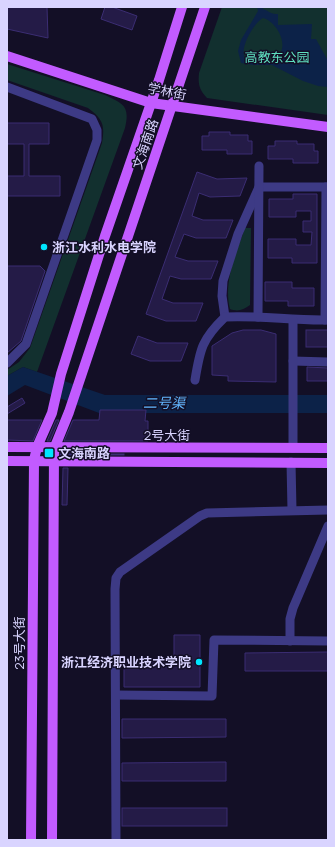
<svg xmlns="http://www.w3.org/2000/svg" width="335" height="847" font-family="Manrope,'Noto Sans SC',sans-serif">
<rect width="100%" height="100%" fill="#130f26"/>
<!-- green -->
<g fill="#12302f">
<path d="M 222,7 L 328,7 L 328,115 L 207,98 C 199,90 198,84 199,73 Z"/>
<path d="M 7,64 L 105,95 C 124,104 130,106 125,128 L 37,372 L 23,367 L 7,376 L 7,370 L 19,362 L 30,348 L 102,143 C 105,125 103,119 88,108 L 7,80 Z"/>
<path d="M 245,228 L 251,228 L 250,305 C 243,310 238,312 230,309 C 223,283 236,253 245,228 Z"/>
</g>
<!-- water -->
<g fill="#0c2248" fill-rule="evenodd">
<path d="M 257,7 C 265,7 269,15 278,14 L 278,25 L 312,24 L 311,39 L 316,39 L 328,61 L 328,87 L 318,86 L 303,81 L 272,65 L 253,65 L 241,63 L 238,51 L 241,40 L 258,11 ZM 263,18 C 275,21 289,42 279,55 C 273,63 257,66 248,61 C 235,54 254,22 263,18 Z"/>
<path d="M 23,367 L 105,395 L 328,395 L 328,413 L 99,413 L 25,385 L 7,396 L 7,376 Z"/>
</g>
<!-- building -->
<g fill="#241b47" stroke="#3b2d73">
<path d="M 7,7 L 47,7 L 48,38 L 7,29 Z"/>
<path d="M 105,7 L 112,7 L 137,16 L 132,30 L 101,19 Z"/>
<path d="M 7,123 L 49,123 L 49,144 L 29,144 L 29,176 L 60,176 L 60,196 L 7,196 L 7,176 L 24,176 L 24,144 L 7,144 Z"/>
<path d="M 209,132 L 230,132 L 230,135 L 248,135 L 248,141 L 252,141 L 252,154 L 227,154 L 227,150 L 202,150 L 202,136 L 209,136 Z"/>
<path d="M 275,141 L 297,141 L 297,144 L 314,144 L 314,151 L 318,151 L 318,163 L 293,163 L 293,159 L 268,159 L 268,146 L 275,146 Z"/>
<path d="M 197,172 L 217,179 L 247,178 L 240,196 L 210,197 L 199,193 L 192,216 L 203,220 L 233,220 L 226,238 L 196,238 L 184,234 L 175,257 L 188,261 L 218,261 L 211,279 L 181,279 L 170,276 L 162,299 L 173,303 L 203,303 L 196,321 L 166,321 L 146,314 Z"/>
<path d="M 293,194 L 317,194 L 317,263 L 292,263 L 292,258 L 268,258 L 268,239 L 296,239 L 296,245 L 311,245 L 312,232 L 303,232 L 303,221 L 311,221 L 311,211 L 296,211 L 296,217 L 269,217 L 269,199 L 293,199 Z"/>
<path d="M 7,266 L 40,266 L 45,271 L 21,341 L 7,353 Z"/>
<path d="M 265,282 L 292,282 L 292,288 L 314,288 L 314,306 L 288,306 L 288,301 L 265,301 Z"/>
<path d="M 243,330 L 261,330 L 276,334 L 276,382 L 228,381 L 228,376 L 212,375 L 212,346 L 232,333 Z"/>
<rect x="306" y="330" width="22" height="17"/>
<path d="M 138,336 L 157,343 L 188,343 L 181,361 L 150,361 L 131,354 Z"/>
<path d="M 307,367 L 328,368 L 328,381 L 307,381 Z"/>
<path d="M 22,398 L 25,403 L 7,414 L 7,407 Z"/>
<path d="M 100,410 L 146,410 L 145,421 L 148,421 L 148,441 L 64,441 L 73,420 L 99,420 Z"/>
<path d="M 7,420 L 42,420 L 33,441 L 7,440 Z"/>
<path d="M 56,420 L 59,420 L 50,441 L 47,441 Z"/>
<rect x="60" y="454" width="64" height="1"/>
<path d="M 63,468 L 68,468 L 67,505 L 62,505 Z"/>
<path d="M 174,635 L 200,635 L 200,687 L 124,687 L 124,659 L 174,659 Z"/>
<path d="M 328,652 L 328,671 L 245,671 L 245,653 Z"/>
<path d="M 122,719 L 226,719 L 226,737 L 122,738 Z"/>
<path d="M 226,762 L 226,781 L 122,781 L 122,763 Z"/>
<rect x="122" y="808" width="105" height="18"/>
</g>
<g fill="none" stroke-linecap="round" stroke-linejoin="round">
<!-- minor -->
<g stroke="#3d3a85" stroke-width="9">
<path d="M 7,87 L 92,119 L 97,130 L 97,140 L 26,344 L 7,363"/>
<path d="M 225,317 L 222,296 L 223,281 L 238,234 L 259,187 L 328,187"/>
<path d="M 258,317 L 259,166"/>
<path d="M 325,320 L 326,187"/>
<path d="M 293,361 L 328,362"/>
<path d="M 195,380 C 200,349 202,339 225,317 C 259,315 294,321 328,320"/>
<path d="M 293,448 L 293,320"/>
<path d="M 291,462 L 292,510"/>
<path d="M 290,641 L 290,619 L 293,608 L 328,526"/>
<path d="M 116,695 L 212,696 L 214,640 L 328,641"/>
<path d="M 116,840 L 115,589 L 116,578 L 120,572 L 200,516 L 207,513 L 328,510"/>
</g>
<!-- major -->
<g stroke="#c25bff" stroke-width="10">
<path d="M 7,56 L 151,103 L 328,127"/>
<path d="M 7,447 L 328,448"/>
<path d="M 7,461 L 328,463"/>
<path d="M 31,840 L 34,460 L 37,447 L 52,413 L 61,374 L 105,236 L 159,80 L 182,7"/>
<path d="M 52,840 L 54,449 L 69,412 L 205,7"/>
</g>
</g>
<!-- markers -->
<g fill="#00e5ff" stroke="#130f26" stroke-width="1.5">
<circle cx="44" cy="247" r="4"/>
<rect x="44" y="448" width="10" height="10" rx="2"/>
<circle cx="199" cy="662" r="4"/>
</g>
<g text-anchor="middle" stroke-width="3" stroke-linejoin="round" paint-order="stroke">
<!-- park labels -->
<g font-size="13" fill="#5fe0c0" stroke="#130f26">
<text x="277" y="62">高教东公园</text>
</g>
<!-- street labels -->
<g font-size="13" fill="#d9d4ff" stroke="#130f26">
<text transform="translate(167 91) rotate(11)" y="5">学林街</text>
<text transform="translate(145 144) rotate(-71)" y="5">文海南路</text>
<text x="167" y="440">2号大街</text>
<text transform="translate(19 643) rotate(-90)" y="5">23号大街</text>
</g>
<!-- poi labels -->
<g font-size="13" font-weight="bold" fill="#d9d4ff" stroke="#130f26" text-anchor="start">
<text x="52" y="252">浙江水利水电学院</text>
<text x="58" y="458">文海南路</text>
<text x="191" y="667" text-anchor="end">浙江经济职业技术学院</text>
</g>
<!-- water labels -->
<g font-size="14" font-style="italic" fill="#62b6ff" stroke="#130f26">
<text x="164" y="408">二号渠</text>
</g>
</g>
<!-- border -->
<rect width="335" height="847" fill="none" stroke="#d9d4ff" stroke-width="16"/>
</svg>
